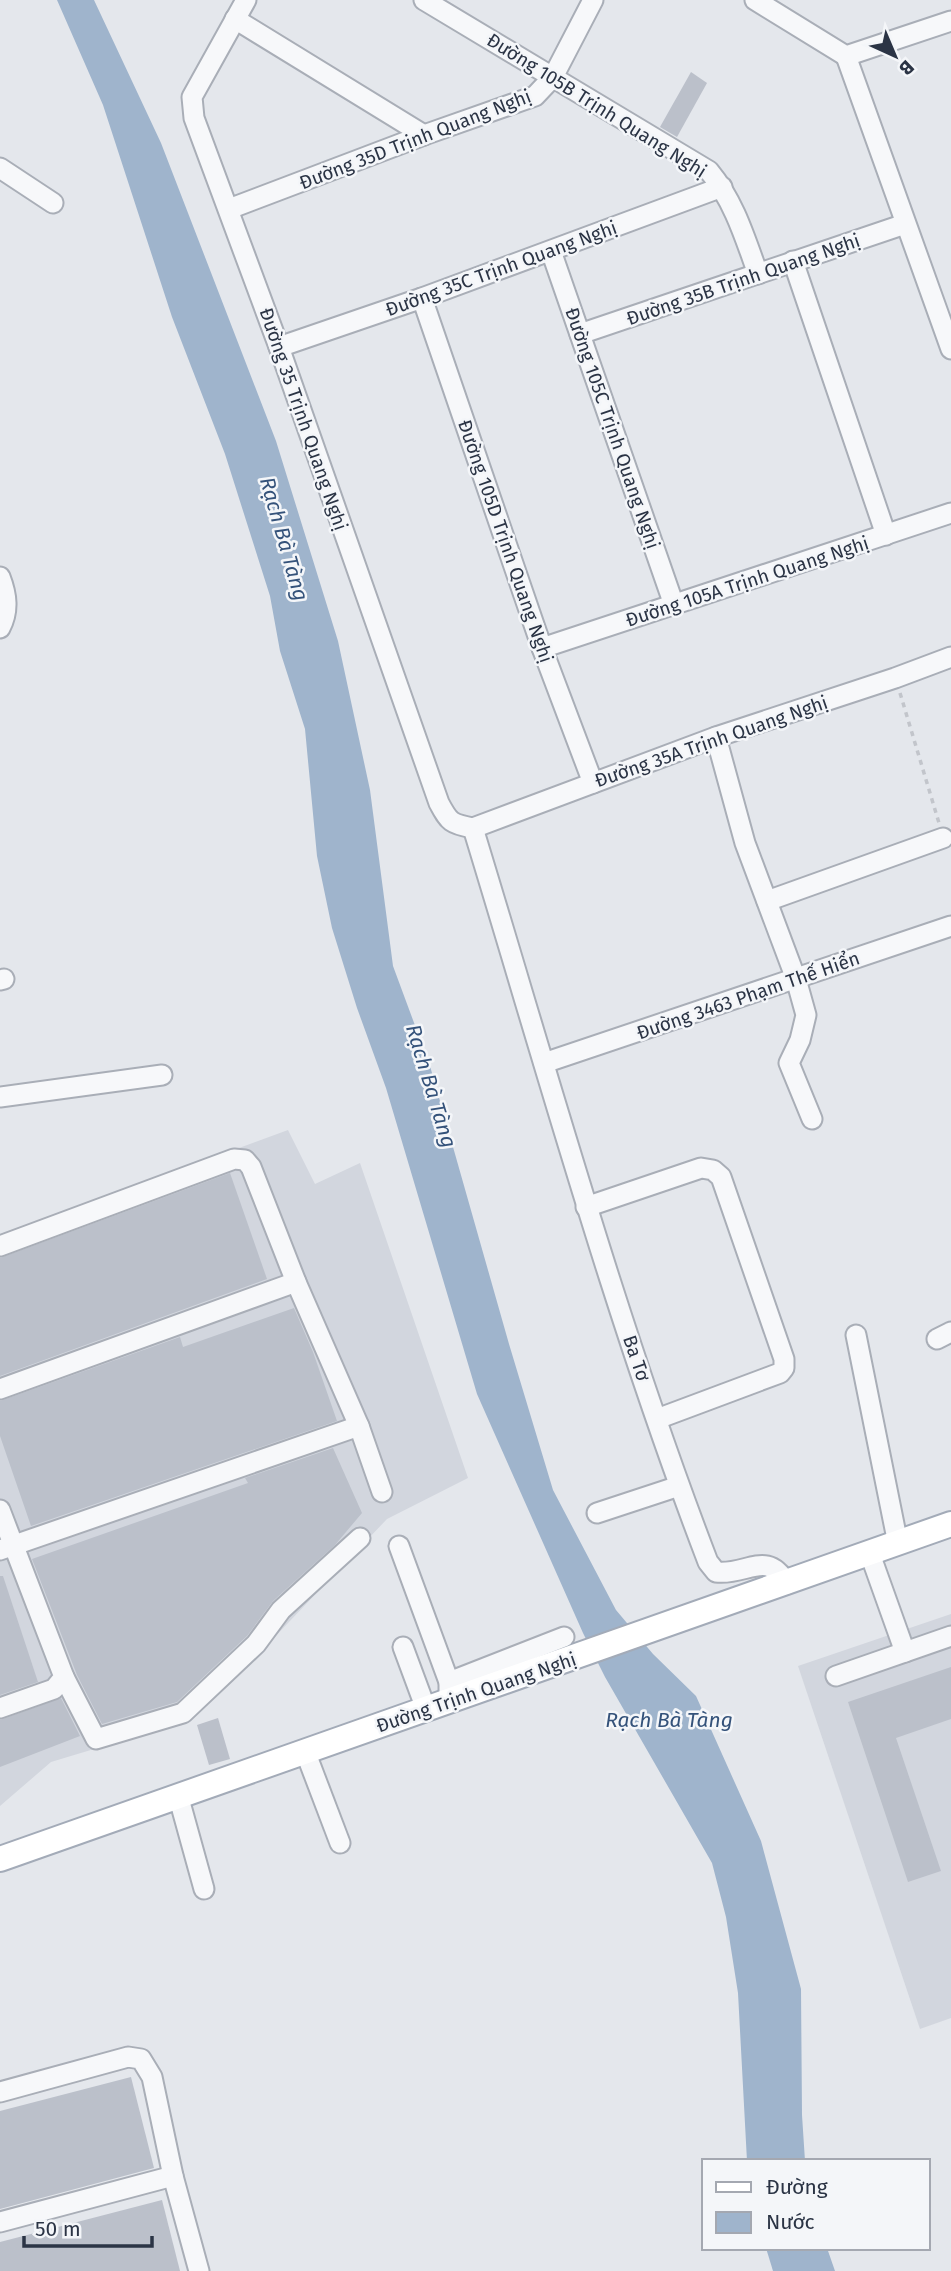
<svg xmlns="http://www.w3.org/2000/svg" width="951" height="2271" font-family="'Fira Sans',sans-serif">
<rect width="100%" height="100%" fill="#e4e7ec"/>
<!-- built -->
<g fill="#d2d6de">
<path d="M 288,1130 L 315,1184 L 360,1163 L 468,1478 L 387,1519 L 227,1687 L 187,1721 L 51,1762 L 0,1806 L 0,1236 Z"/>
<path d="M 951,1614 L 951,2018 L 920,2029 L 798,1666 Z"/>
</g>
<!-- water -->
<g fill="#9fb4cc">
<path d="M 57,0 L 94,0 L 161,143 L 276,441 L 338,641 L 370,790 L 393,966 L 430,1066 L 509,1344 L 553,1490 L 616,1610 L 653,1654 L 696,1696 L 761,1841 L 801,1989 L 802,2115 L 805,2161 L 747,2161 L 738,1993 L 726,1917 L 712,1863 L 605,1677 L 583,1633 L 477,1394 L 386,1088 L 357,1008 L 332,928 L 317,856 L 305,729 L 280,651 L 270,596 L 225,454 L 172,317 L 103,105 Z"/>
<path d="M 766,2248 L 827,2248 L 835,2271 L 773,2271 Z"/>
</g>
<!-- building -->
<g fill="#bbc0ca">
<path d="M 691,72 L 707,83 L 677,137 L 660,127 Z"/>
<path d="M 230,1173 L 267,1279 L 0,1376 L 0,1258 Z"/>
<path d="M 294,1308 L 313,1352 L 337,1421 L 31,1526 L 0,1436 L 0,1401 L 180,1337 L 183,1347 Z"/>
<path d="M 333,1448 L 362,1513 L 335,1545 L 273,1601 L 247,1636 L 177,1702 L 102,1724 L 77,1675 L 32,1559 L 248,1483 L 245,1478 Z"/>
<path d="M 0,1576 L 3,1576 L 38,1682 L 0,1695 Z"/>
<path d="M 951,1667 L 951,1719 L 896,1738 L 941,1871 L 908,1882 L 848,1702 Z"/>
<path d="M 61,1698 L 80,1736 L 0,1767 L 0,1720 Z"/>
<path d="M 218,1718 L 230,1759 L 209,1765 L 197,1725 Z"/>
<path d="M 131,2077 L 154,2168 L 0,2209 L 0,2111 Z"/>
<path d="M 162,2200 L 180,2271 L 0,2271 L 0,2242 Z"/>
</g>
<g fill="none" stroke-linecap="round" stroke-linejoin="round">
<defs>
<g id="minor">
<path d="M 246,0 L 192,97 L 194,118 L 279,347 L 439,803 C 449,822 451,824 473,828"/>
<path d="M 424,0 L 709,171 C 734,201 745,238 758,274"/>
<path d="M 755,0 L 846,56 L 951,21"/>
<path d="M 235,19 L 424,135"/>
<path d="M 846,56 L 951,349"/>
<path d="M 0,168 L 53,203"/>
<path d="M 229,209 L 424,135 L 535,96 L 553,77 L 593,0"/>
<path d="M 551,251 L 674,605"/>
<path d="M 793,261 L 886,535"/>
<path d="M 422,298 L 542,648 L 593,783"/>
<path d="M 580,334 L 905,224"/>
<path d="M 279,347 L 422,298 L 722,187"/>
<path d="M 0,577 C 7,595 9,611 0,628"/>
<path d="M 542,648 L 951,513"/>
<path d="M 716,737 L 745,843 L 796,979 L 806,1015 L 800,1040 L 789,1063 L 812,1119"/>
<path d="M 473,828 C 548,1074 616,1322 708,1562 L 716,1572 C 747,1576 767,1548 787,1584"/>
<path d="M 473,828 L 716,737 L 895,678 L 951,657"/>
<path d="M 767,901 L 943,838"/>
<path d="M 0,980 L 4,979"/>
<path d="M 544,1063 L 951,926"/>
<path d="M 0,1097 L 162,1075"/>
<path d="M 586,1207 L 701,1168 L 713,1170 L 721,1177 L 784,1359 L 784,1368 L 780,1373 L 657,1419"/>
<path d="M 0,1246 L 234,1159 L 245,1160 L 251,1167 L 296,1282 L 359,1426 L 382,1492"/>
<path d="M 856,1335 L 898,1544"/>
<path d="M 937,1339 L 951,1332"/>
<path d="M 0,1389 L 296,1282"/>
<path d="M 0,1510 L 64,1677 L 54,1689 L 0,1708"/>
<path d="M 597,1513 L 679,1486"/>
<path d="M 399,1546 L 449,1682 L 449,1701"/>
<path d="M 0,1550 L 359,1426"/>
<path d="M 870,1554 L 905,1652"/>
<path d="M 403,1647 L 426,1709"/>
<path d="M 836,1676 L 951,1636"/>
<path d="M 64,1677 L 96,1739 L 183,1713 L 256,1644 L 281,1610 L 360,1538"/>
<path d="M 449,1682 L 564,1637"/>
<path d="M 305,1751 L 340,1843"/>
<path d="M 178,1795 L 204,1889"/>
<path d="M 0,2092 L 128,2057 L 141,2059 L 152,2077 L 173,2176 L 199,2271"/>
<path d="M 0,2222 L 173,2176"/>
</g>
<path id="major" d="M 0,1859 L 951,1524"/>
</defs>
<!-- minor casing -->
<use href="#minor" stroke="#a9aeb7" stroke-width="23"/>
<!-- major casing -->
<use href="#major" stroke="#a3abb8" stroke-width="28"/>
<!-- path -->
<path stroke="#c2c5cb" stroke-width="3.5" stroke-dasharray="5 5" stroke-linecap="butt" d="M 900,693 L 939,823"/>
<!-- minor -->
<use href="#minor" stroke="#f7f8fa" stroke-width="19"/>
<!-- major -->
<use href="#major" stroke="#fff" stroke-width="24"/>
</g>
<g text-anchor="middle" stroke-width="5" stroke-linejoin="round" paint-order="stroke">
<!-- street labels -->
<g font-size="19" fill="#2b3445" stroke="#f4f6f9">
<text transform="translate(597 105) rotate(32)" y="7">Đường 105B Trịnh Quang Nghị</text>
<text transform="translate(415 139) rotate(-21)" y="7">Đường 35D Trịnh Quang Nghị</text>
<text transform="translate(501 268) rotate(-20)" y="7">Đường 35C Trịnh Quang Nghị</text>
<text transform="translate(743 279) rotate(-19)" y="7">Đường 35B Trịnh Quang Nghị</text>
<text transform="translate(304 419) rotate(71)" y="7">Đường 35 Trịnh Quang Nghị</text>
<text transform="translate(613 428) rotate(71)" y="7">Đường 105C Trịnh Quang Nghị</text>
<text transform="translate(506 541) rotate(71)" y="7">Đường 105D Trịnh Quang Nghị</text>
<text transform="translate(747 581) rotate(-18)" y="7">Đường 105A Trịnh Quang Nghị</text>
<text transform="translate(711 741) rotate(-19)" y="7">Đường 35A Trịnh Quang Nghị</text>
<text transform="translate(748 995) rotate(-19)" y="7">Đường 3463 Phạm Thế Hiển</text>
<text transform="translate(637 1358) rotate(71)" y="7">Ba Tơ</text>
<text transform="translate(476 1692) rotate(-19)" y="7">Đường Trịnh Quang Nghị</text>
</g>
<!-- water labels -->
<g font-size="21" font-style="italic" fill="#34527a" stroke="#f4f6f9">
<text transform="translate(284 539) rotate(74)" y="7">Rạch Bà Tàng</text>
<text transform="translate(431 1086) rotate(73)" y="7">Rạch Bà Tàng</text>
<text x="669" y="1727">Rạch Bà Tàng</text>
</g>
</g>
<!-- legend -->
<rect x="702" y="2159" width="228" height="91" fill="#f4f6f9" stroke="#a4a8b1" stroke-width="2"/>
<rect x="716" y="2182" width="35" height="10" fill="#ffffff" stroke="#a4a8b1" stroke-width="2"/>
<text x="766" y="2194" font-size="21" fill="#2b3445">Đường</text>
<rect x="716" y="2212" width="35" height="21" fill="#9fb4cc" stroke="#a4a8b1" stroke-width="2"/>
<text x="766" y="2229" font-size="21" fill="#2b3445">Nước</text>
<!-- north arrow -->
<g transform="translate(895 56) rotate(136)" stroke="#f4f6f9" stroke-width="5" paint-order="stroke">
<path d="M0-5L12 26L0 18L-12 26Z" fill="#2b3445"/>
<text y="-10" font-size="19" font-weight="bold" text-anchor="middle" fill="#2b3445">B</text>
</g>
<!-- scale -->
<path d="M24 2236v10h128v-10" fill="none" stroke="#2b3445" stroke-width="3.5"/>
<text x="35" y="2236" font-size="21" fill="#2b3445" stroke="#f4f6f9" stroke-width="5" paint-order="stroke">50 m</text>
</svg>
